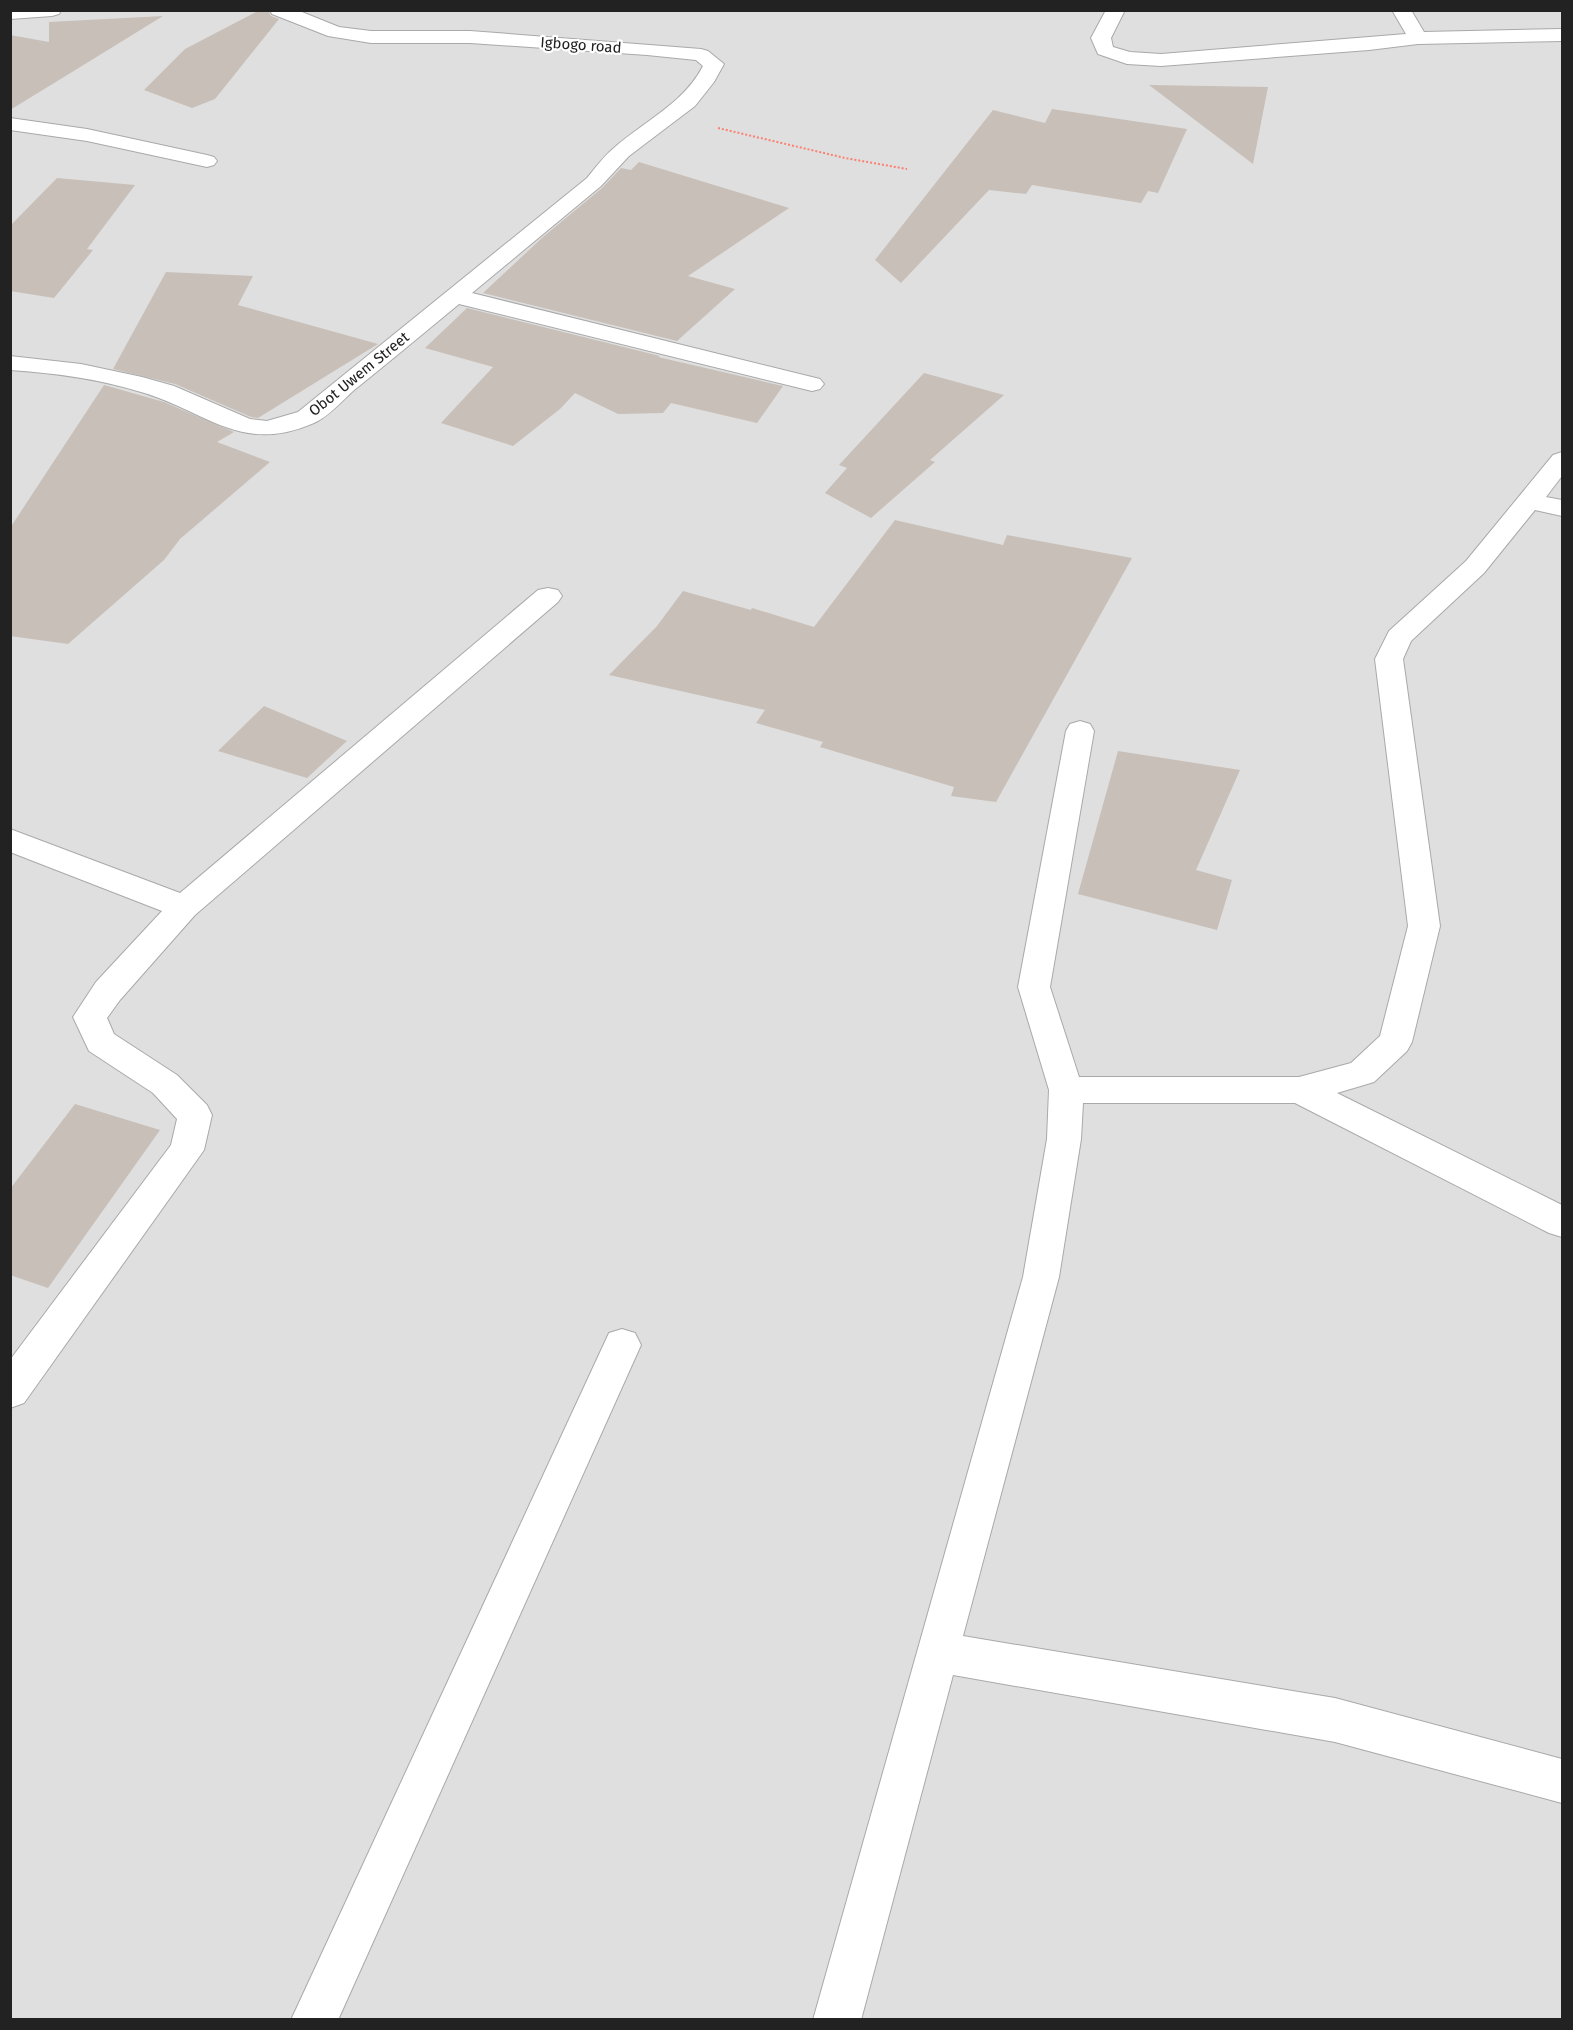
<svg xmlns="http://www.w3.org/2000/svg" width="1573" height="2030" font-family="'Fira Sans',sans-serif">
<rect width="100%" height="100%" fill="#f2efe9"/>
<!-- residential -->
<rect fill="#e0dfdf" x="11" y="11" width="1551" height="2008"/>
<!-- building -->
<g fill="#c7bfb8">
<path d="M 260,10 L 268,10 L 271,16 L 279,19 L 215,99 L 192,108 L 144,90 L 185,49 Z"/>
<path d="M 163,16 L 77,69 L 10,110 L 10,35 L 49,42 L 49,22 Z"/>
<path d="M 1149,85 L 1268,87 L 1253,164 Z"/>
<path d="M 1052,109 L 1187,129 L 1158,193 L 1148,191 L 1141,203 L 1032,185 L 1026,194 L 989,190 L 901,283 L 875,260 L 993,110 L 1045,123 Z"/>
<path d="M 639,162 L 789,208 L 688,276 L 735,289 L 677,341 L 483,293 L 543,237 L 602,188 L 621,168 L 631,170 Z"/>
<path d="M 57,178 L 135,185 L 87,249 L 93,250 L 54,298 L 10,291 L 10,226 Z"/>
<path d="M 166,272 L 253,276 L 238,305 L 378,344 L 258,418 L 251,417 L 175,384 L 113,369 Z"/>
<path d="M 467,308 L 660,356 L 658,357 L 783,386 L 757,423 L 671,403 L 663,413 L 618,414 L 575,393 L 560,409 L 513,446 L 441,423 L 493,367 L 425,348 Z"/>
<path d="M 924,373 L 1004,395 L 930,460 L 935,462 L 871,518 L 825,493 L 847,468 L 839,465 Z"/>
<path d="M 104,385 L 164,402 L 234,432 L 217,442 L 270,462 L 180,539 L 164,560 L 68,644 L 10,636 L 10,528 Z"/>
<path d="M 895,520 L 1003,545 L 1007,535 L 1132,558 L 996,802 L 951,796 L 954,787 L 820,747 L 823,742 L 756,723 L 765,710 L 609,675 L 657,626 L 683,591 L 751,610 L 752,608 L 814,627 Z"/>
<path d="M 264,706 L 347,741 L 307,778 L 218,751 Z"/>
<path d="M 1118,751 L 1240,770 L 1196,870 L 1232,880 L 1217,930 L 1078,894 Z"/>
<path d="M 75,1104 L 160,1130 L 48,1288 L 10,1275 L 10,1189 Z"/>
</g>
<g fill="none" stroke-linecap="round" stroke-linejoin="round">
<defs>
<g id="minor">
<path d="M 10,10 L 61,10 L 59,14 L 52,16 L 10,19 Z"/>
<path d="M 270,10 L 297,10 L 339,27 L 371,31 L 470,31 L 701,49 L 708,51 L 724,64 L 714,82 L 695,106 L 629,156 L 601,186 L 472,293 L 820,379 L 824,384 L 820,389 L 812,391 L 459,304 C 424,333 389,362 353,391 C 342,401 328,417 314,423 C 240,455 207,411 141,392 C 99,379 55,373 10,370 L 10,356 L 81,364 L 142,377 L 174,386 L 250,419 L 267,421 L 298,412 L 587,178 C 596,167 604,156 615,147 C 646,120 684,103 703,66 L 696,60 L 647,55 L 470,43 L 371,43 L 328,36 L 272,14 Z"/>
<path d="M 1106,10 L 1125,10 L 1111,38 L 1113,47 L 1130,52 L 1161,54 L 1406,34 L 1392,10 L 1411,10 L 1424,32 L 1562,29 L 1562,41 L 1418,44 L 1369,50 L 1161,66 L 1127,64 L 1098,54 L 1091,38 Z"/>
<path d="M 10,118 L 87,129 L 207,155 L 214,157 L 217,161 L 214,165 L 207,167 L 87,141 L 10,130 Z"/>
<path d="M 1562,452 L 1562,476 L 1546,497 L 1562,500 L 1562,516 L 1535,510 L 1484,573 L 1411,641 L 1403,659 L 1440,926 L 1412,1042 L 1407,1051 L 1374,1082 L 1337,1093 L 1562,1205 L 1562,1237 L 1549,1233 L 1295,1103 L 1083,1103 L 1081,1139 L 1059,1277 L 963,1636 L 1335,1698 L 1562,1759 L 1562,1803 L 1335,1742 L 953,1675 L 861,2020 L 813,2020 L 1023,1277 L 1047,1139 L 1049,1090 L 1018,987 L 1066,731 L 1070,724 L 1080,721 L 1090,724 L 1094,731 L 1050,987 L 1079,1077 L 1299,1077 L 1351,1063 L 1380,1036 L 1408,926 L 1375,659 L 1389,631 L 1466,561 L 1553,455 Z"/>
<path d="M 548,588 L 558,590 L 562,596 L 558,602 L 195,915 L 120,1000 L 107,1018 L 114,1034 L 177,1075 L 207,1105 L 212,1115 L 204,1150 L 24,1403 L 10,1408 L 10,1360 L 171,1145 L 177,1119 L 153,1093 L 89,1051 L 73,1017 L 96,982 L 162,911 L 10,852 L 10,829 L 180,893 L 538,590 Z"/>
<path d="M 622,1329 L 635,1333 L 641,1345 L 338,2020 L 291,2020 L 609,1333 Z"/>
</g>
</defs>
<!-- minor casing -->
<use href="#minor" stroke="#a9a9a9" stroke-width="2"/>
<!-- path -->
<path stroke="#fa8072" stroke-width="2" stroke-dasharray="2 2" stroke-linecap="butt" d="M 718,128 L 845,158 L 907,169"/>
<!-- minor -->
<use href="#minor" fill="#fff" fill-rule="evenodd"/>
</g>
<g text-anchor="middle" stroke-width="4.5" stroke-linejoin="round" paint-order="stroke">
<!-- far-street labels -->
<g font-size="15" fill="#222" stroke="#fff">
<text transform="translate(581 45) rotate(4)" y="5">Igbogo road</text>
<text transform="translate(359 374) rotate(-39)" y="5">Obot Uwem Street</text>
</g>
</g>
<!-- border -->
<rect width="1573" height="2030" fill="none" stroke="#222222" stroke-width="24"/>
</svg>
